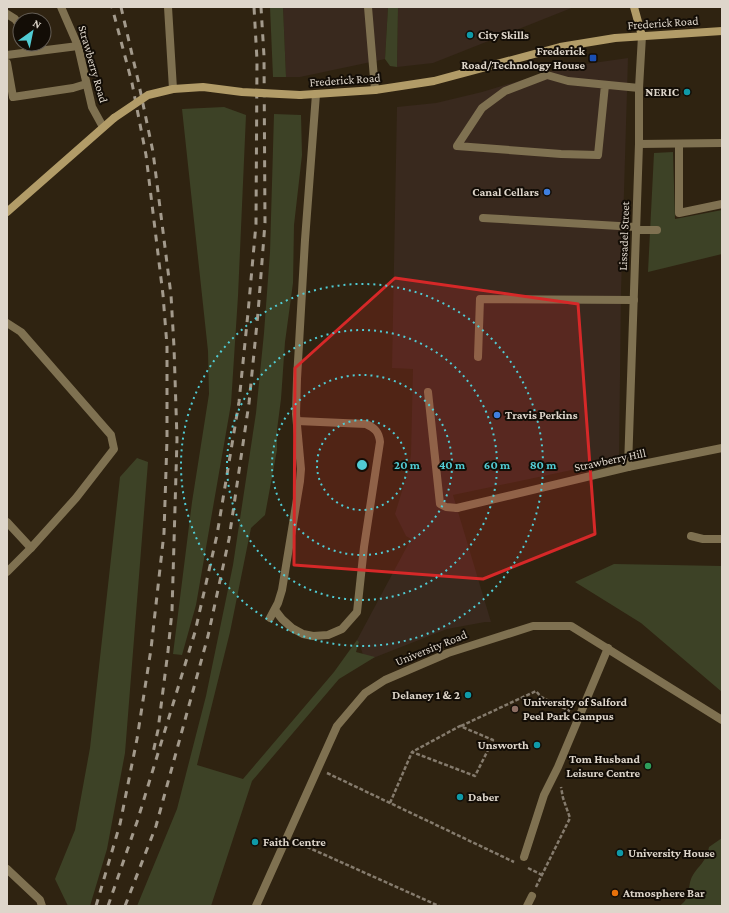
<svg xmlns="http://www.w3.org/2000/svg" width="729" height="913" font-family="'Crimson Pro',serif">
<rect width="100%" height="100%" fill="#2f2311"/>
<!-- industrial -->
<g fill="#39291e">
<path d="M 283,7 L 388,7 L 385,59 L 300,77 L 286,77 Z"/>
<path d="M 398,7 L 574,7 L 433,63 L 397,67 Z"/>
<path d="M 628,58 L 621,292 L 619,460 L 453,495 L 491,622 L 485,622 L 447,629 L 368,660 L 363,655 L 359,642 L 357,640 L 411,539 L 406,536 L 395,514 L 409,468 L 411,454 L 413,369 L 392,368 L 397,107 L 436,103 L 482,92 L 565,67 Z"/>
</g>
<!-- green -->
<g fill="#3d4226">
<path d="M 270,7 L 283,7 L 286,77 L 273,77 Z"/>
<path d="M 388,7 L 398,7 L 397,67 L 390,66 L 385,59 Z"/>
<path d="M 224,107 L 246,115 L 238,296 L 231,404 L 196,605 L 182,655 L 173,654 L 192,502 L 209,394 L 208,351 L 182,109 Z"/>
<path d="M 274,114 L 301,115 L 302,155 L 294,225 L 293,283 L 285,342 L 281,399 L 277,430 L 277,450 L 265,515 L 251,528 L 230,632 L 197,765 L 243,779 L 334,672 L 357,640 L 359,642 L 356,652 L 375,657 L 339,679 L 252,781 L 211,906 L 137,906 L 177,809 L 206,696 L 233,565 L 256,413 L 264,333 L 270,252 Z"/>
<path d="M 673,152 L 675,219 L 722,210 L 722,254 L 648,272 L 654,153 Z"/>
<path d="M 137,458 L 148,462 L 125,753 L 107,849 L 90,906 L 68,906 L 55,879 L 75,830 L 90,748 L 120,477 Z"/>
<path d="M 614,564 L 722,566 L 722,692 L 641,623 L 575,582 Z"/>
<path d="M 722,838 L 722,906 L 679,906 C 693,898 686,886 693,875 C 700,864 706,862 709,847 Z"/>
</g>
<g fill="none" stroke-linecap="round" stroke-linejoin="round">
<!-- path -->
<g stroke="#857b6d" stroke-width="2.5" stroke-dasharray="4 2" stroke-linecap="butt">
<path d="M 461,726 L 536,691 L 541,697 L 570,711"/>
<path d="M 327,773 L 514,862"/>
<path d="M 390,803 L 412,752 L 475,776 L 493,740 L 460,726 L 412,752"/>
<path d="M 296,842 L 439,906"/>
<path d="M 528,868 L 542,875"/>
<path d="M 536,887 L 570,818 L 563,798 L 561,787"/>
</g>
<!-- lane -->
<g stroke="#7f7151" stroke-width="8">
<path d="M 368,7 L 375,90"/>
<path d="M 7,14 L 15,19 L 20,26"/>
<path d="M 26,44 L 27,52"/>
<path d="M 7,63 L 13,97 L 73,88 L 86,84"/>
<path d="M 605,85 L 598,155 L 561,154 L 457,146 L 482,108 L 505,91 L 547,75 L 568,81 L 639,88"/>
<path d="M 679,144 L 679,213 L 722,204"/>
<path d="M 483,218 L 636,227"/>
<path d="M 636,230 L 657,230"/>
<path d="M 7,323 L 21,332 L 111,435 L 114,449 L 76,498 L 31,548 L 7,522"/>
<path d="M 478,357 L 480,299 L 634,300"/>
<path d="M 428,392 L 440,504 L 446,507 L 457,508"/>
<path d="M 691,536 L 703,539 L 722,539"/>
<path d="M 7,572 L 31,548"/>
<path d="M 275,610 L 282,619 L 292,628 L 303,634 L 313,636 L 328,635 L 342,629 L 357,612 L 364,547 L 380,442 C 379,432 375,428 366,424 L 297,421"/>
<path d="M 270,618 L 278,603 L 282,590 L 300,481 L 301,469 L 296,414 L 297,379 L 305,240 L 316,94"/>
<path d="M 524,857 L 544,795 L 558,767 L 608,648"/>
<path d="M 7,869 L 40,900 L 42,906"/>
</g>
<!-- street -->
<g stroke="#7f7151" stroke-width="8">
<path d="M 61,7 L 78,46 L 92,107 L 103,127"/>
<path d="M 168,7 L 173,89"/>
<path d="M 7,55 L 78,46"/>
<path d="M 639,144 L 722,143"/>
<path d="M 628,467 L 639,144 L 639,88 L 642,36"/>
<path d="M 457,508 L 628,467 L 722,448"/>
<path d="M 256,906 L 337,726 L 365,693 L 385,680 L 448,653 L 533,626 L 571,626 L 722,720"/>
<path d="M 527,906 L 532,896"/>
</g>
<!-- secondary -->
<g stroke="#b29c68" stroke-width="8">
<path d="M 634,7 L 642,36"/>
<path d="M 300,95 L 375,90 L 434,81 L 560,47 L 615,38 L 722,31"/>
<path d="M 7,212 L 114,118"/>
</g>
<!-- rail -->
<g stroke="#a39a8c" stroke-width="3" stroke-dasharray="7 7" stroke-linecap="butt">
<path d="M 121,7 L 138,80 L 153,152 L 171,295 L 174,347 L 177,439 L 172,611 L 168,651 L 158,730 L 153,753"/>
<path d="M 96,906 L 120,824 L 137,739 L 151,649 L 164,533 L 167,439 L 167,346 L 163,295 L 146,155 L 132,83 L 112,7"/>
<path d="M 108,906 L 137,822 L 195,632 L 217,535 L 239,402 L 248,313 L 256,224 L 257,60 L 254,7"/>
<path d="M 125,906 L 156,826 L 208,636 L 229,539 L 249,403 L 258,313 L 265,223 L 264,56 L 261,7"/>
</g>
<!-- secondary-bridge -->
<path stroke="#b29c68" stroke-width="8" d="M 114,118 L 148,95 L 173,89 L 203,87 L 242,92 L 300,95"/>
</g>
<!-- marked area -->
<path fill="#d62828" fill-opacity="0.2" stroke="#d62828" stroke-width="3" stroke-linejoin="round" d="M 395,278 L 578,304 L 595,534 L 483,579 L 294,565 L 295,368 Z"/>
<!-- distance rings -->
<g fill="none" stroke="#51ccd4" stroke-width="2" stroke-dasharray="2 4">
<circle cx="362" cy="465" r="45"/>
<circle cx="362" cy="465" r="90"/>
<circle cx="362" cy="465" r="135"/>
<circle cx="362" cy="465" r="181"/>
</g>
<!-- markers -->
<g fill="#0f9aa8" stroke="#130d06" stroke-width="1.5">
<circle cx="470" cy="35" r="4"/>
<circle cx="687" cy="92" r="4"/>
<circle cx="468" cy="695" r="4"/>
<circle cx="537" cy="745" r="4"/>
<circle cx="460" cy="797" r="4"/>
<circle cx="255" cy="842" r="4"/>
<circle cx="620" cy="853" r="4"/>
</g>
<rect fill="#1a4fb4" stroke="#130d06" stroke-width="1.5" x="589" y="54" width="8" height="8" rx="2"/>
<g fill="#3f7fe0" stroke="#130d06" stroke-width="1.5">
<circle cx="547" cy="192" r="4"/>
<circle cx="497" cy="415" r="4"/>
</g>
<circle fill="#8d6e63" stroke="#130d06" stroke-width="1.5" cx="515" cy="709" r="4"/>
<circle fill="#2e9e5b" stroke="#130d06" stroke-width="1.5" cx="648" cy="766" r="4"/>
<circle fill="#e8710a" stroke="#130d06" stroke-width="1.5" cx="615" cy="893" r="4"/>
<g text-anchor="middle" stroke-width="4" stroke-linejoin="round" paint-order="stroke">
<!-- street labels -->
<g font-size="12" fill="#ded6cb" stroke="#130d06">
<text transform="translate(663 23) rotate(-4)" y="4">Frederick Road</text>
<text transform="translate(93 64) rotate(74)" y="4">Strawberry Road</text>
<text transform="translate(345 80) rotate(-4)" y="4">Frederick Road</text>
<text transform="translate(624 236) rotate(-88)" y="4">Lissadel Street</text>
<text transform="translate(610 460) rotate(-12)" y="4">Strawberry Hill</text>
<text transform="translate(431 648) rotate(-22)" y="4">University Road</text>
</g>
<!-- poi labels -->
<g font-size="12" font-weight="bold" fill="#ded6cb" stroke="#130d06" text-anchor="start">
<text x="478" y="39">City Skills</text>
<text x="585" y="55" text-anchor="end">Frederick<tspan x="585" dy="14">Road/Technology House</tspan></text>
<text x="679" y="96" text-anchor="end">NERIC</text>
<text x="539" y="196" text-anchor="end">Canal Cellars</text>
<text x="505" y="419">Travis Perkins</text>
<text x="460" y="699" text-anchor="end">Delaney 1 &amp; 2</text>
<text x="523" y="706">University of Salford<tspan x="523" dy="14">Peel Park Campus</tspan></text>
<text x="529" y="749" text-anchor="end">Unsworth</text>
<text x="640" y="763" text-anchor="end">Tom Husband<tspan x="640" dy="14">Leisure Centre</tspan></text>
<text x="468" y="801">Daber</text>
<text x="263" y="846">Faith Centre</text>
<text x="628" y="857">University House</text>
<text x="623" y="897">Atmosphere Bar</text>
</g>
</g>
<circle cx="362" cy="465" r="6" fill="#51ccd4" stroke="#130d06" stroke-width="2"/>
<g font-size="12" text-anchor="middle" font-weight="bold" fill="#51ccd4" stroke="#130d06" stroke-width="4" stroke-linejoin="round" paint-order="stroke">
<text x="407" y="469">20 m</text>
<text x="452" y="469">40 m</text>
<text x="497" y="469">60 m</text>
<text x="543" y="469">80 m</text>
</g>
<!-- border -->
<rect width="729" height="913" fill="none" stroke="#ded6cb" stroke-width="16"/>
<!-- north arrow -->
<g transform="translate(32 32) rotate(33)"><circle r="19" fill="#130d06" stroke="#645d55"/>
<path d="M0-3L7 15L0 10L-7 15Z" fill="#51ccd4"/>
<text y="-6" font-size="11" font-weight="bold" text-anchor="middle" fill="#ded6cb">N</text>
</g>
</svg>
